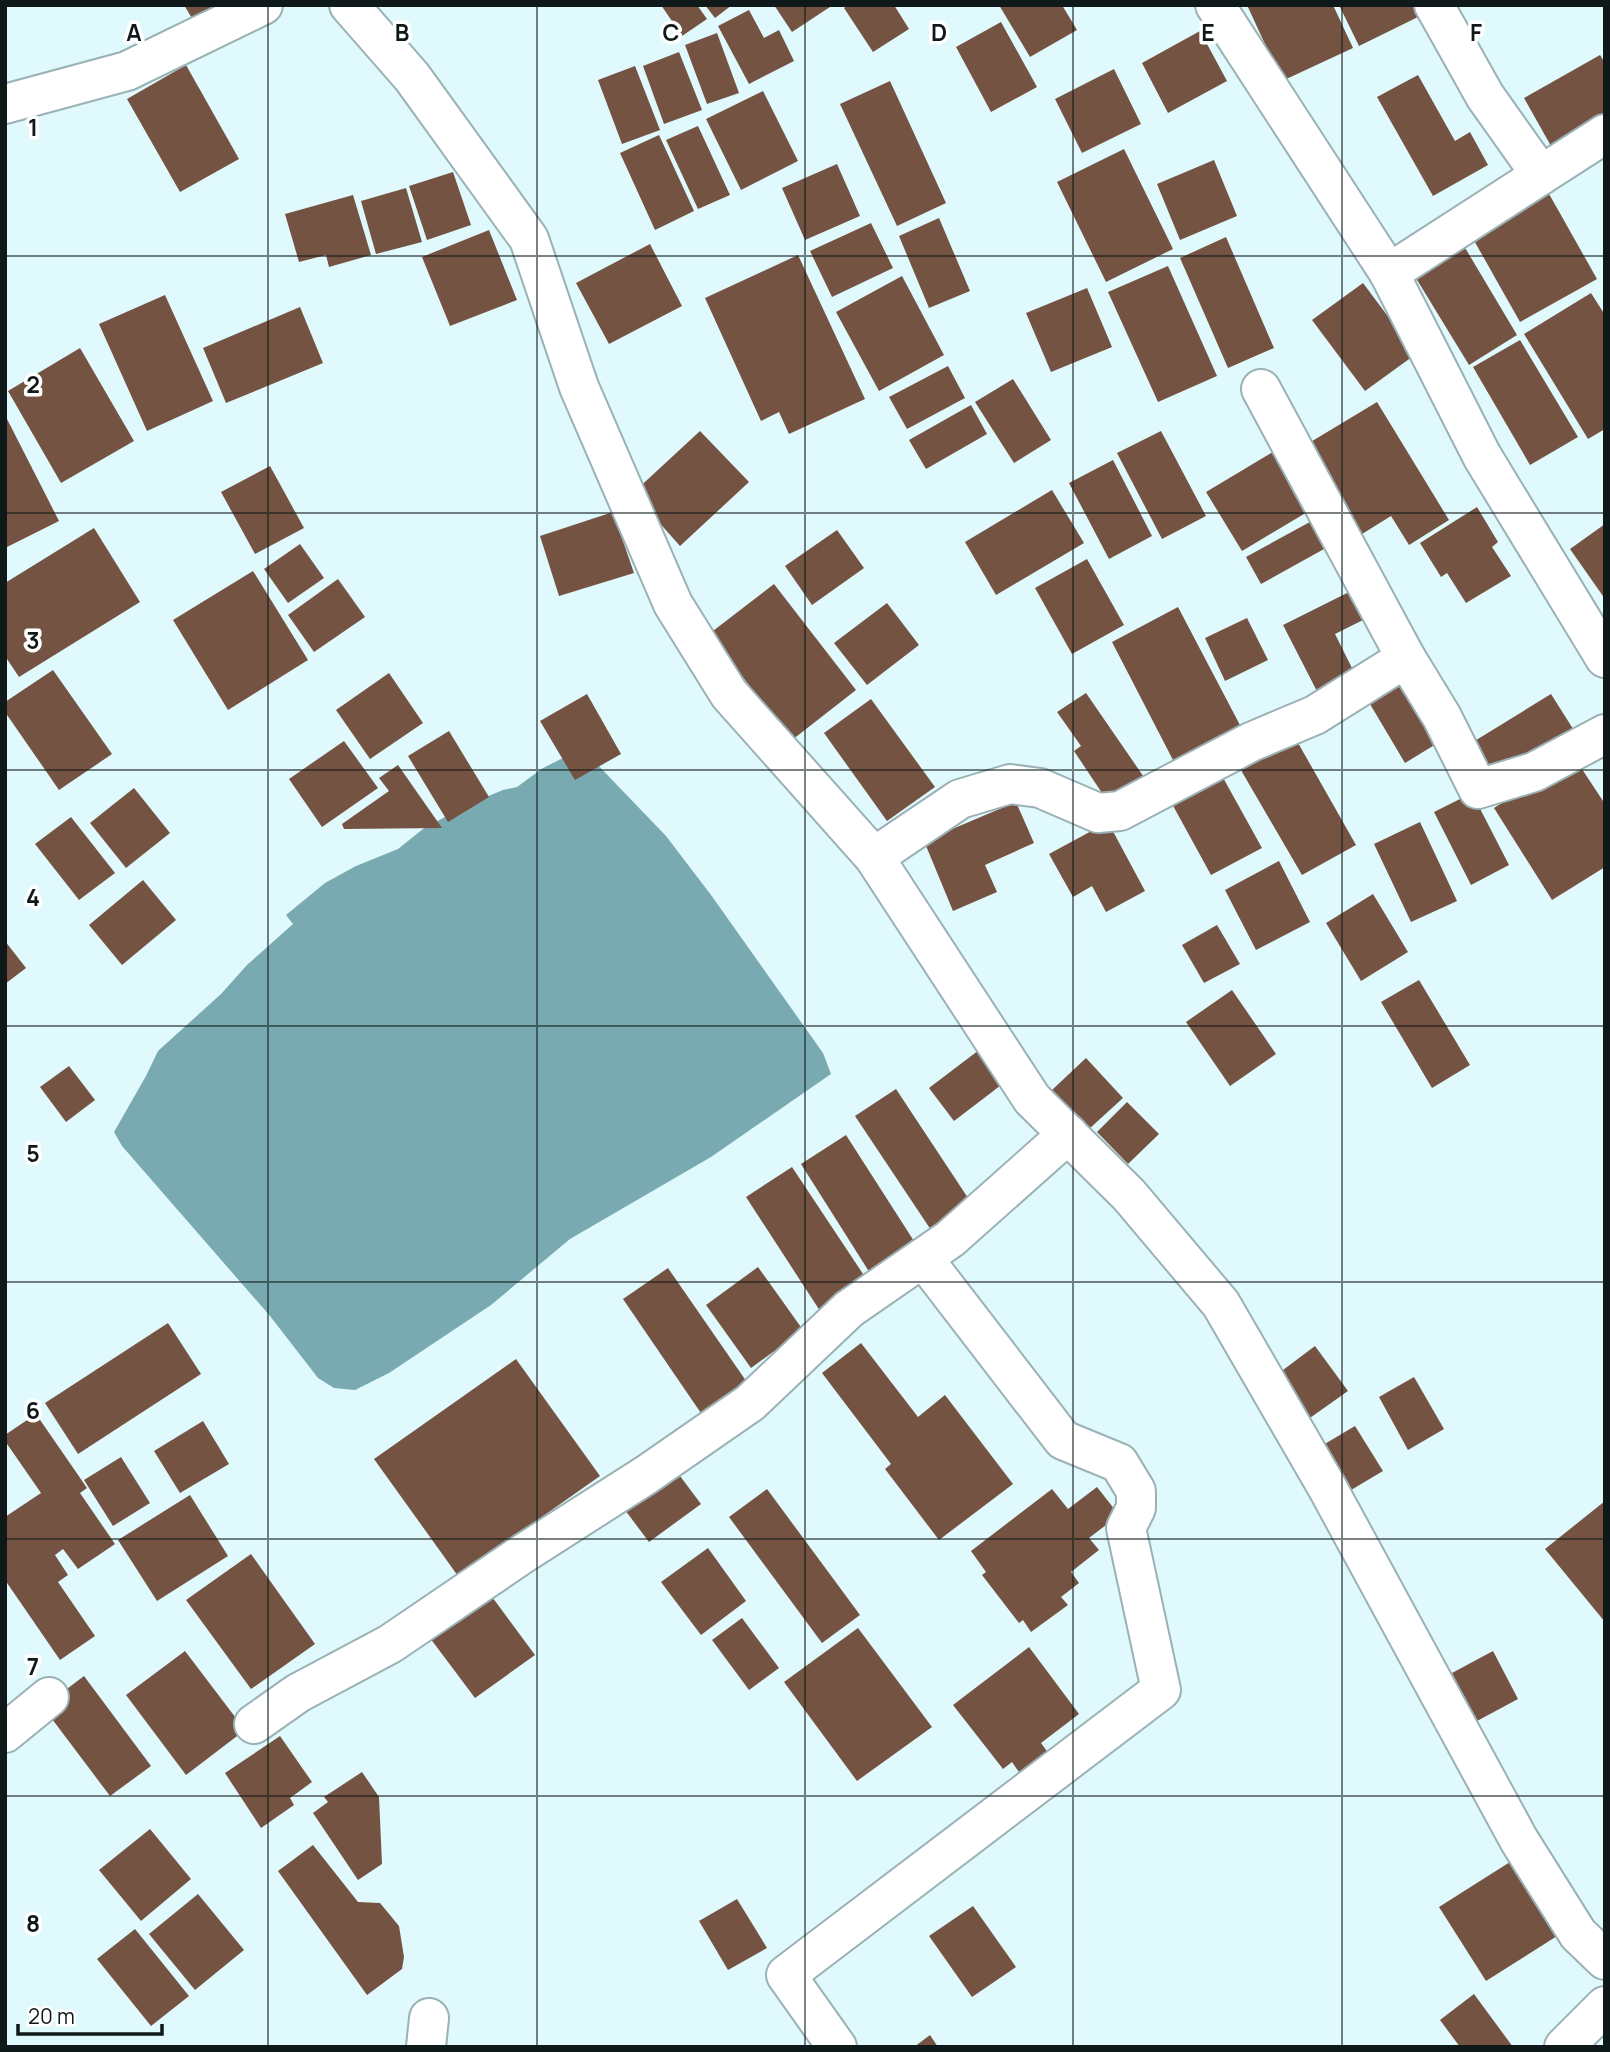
<svg xmlns="http://www.w3.org/2000/svg" width="1610" height="2052" font-family="Manrope,sans-serif">
<rect width="100%" height="100%" fill="#e0f9fd"/>
<!-- water -->
<path fill="#79aab1" d="M 567,756 L 593,760 L 666,836 L 711,895 L 823,1053 L 831,1074 L 711,1157 L 570,1239 L 491,1305 L 389,1373 L 355,1390 L 334,1388 L 318,1378 L 270,1316 L 122,1146 L 114,1132 L 146,1076 L 158,1051 L 221,994 L 247,965 L 293,924 L 286,915 L 325,883 L 356,866 L 398,849 L 423,829 L 467,805 L 503,790 L 517,787 L 543,768 Z"/>
<!-- building -->
<g fill="#755342">
<path d="M 184,5 L 233,5 L 196,25 Z"/>
<path d="M 661,5 L 697,5 L 707,19 L 682,36 Z"/>
<path d="M 705,5 L 732,5 L 715,18 Z"/>
<path d="M 774,5 L 833,5 L 792,32 Z"/>
<path d="M 848,5 L 894,5 L 909,29 L 873,52 L 844,8 Z"/>
<path d="M 999,5 L 1062,5 L 1077,30 L 1030,57 Z"/>
<path d="M 1247,5 L 1333,5 L 1353,48 L 1282,81 Z"/>
<path d="M 1339,5 L 1413,5 L 1418,17 L 1359,46 Z"/>
<path d="M 749,10 L 764,38 L 779,30 L 794,61 L 749,84 L 718,26 Z"/>
<path d="M 1001,22 L 1037,87 L 991,112 L 956,47 Z"/>
<path d="M 1200,31 L 1227,81 L 1168,113 L 1142,63 Z"/>
<path d="M 717,33 L 739,93 L 707,104 L 685,45 Z"/>
<path d="M 679,52 L 702,110 L 664,124 L 643,66 Z"/>
<path d="M 1600,55 L 1605,63 L 1605,115 L 1551,146 L 1524,98 Z"/>
<path d="M 186,65 L 239,159 L 180,192 L 127,99 Z"/>
<path d="M 635,66 L 660,130 L 622,144 L 598,80 Z"/>
<path d="M 1114,69 L 1141,124 L 1082,153 L 1055,99 Z"/>
<path d="M 1418,75 L 1455,141 L 1470,132 L 1488,165 L 1433,196 L 1377,97 Z"/>
<path d="M 890,81 L 946,203 L 897,226 L 840,104 Z"/>
<path d="M 763,91 L 798,161 L 741,190 L 706,119 Z"/>
<path d="M 698,126 L 730,195 L 698,209 L 666,140 Z"/>
<path d="M 659,135 L 694,211 L 655,230 L 620,153 Z"/>
<path d="M 1124,149 L 1173,249 L 1106,282 L 1057,182 Z"/>
<path d="M 1214,160 L 1237,216 L 1180,240 L 1157,184 Z"/>
<path d="M 837,164 L 860,216 L 805,240 L 782,188 Z"/>
<path d="M 453,172 L 471,225 L 427,240 L 409,186 Z"/>
<path d="M 1544,185 L 1597,279 L 1520,322 L 1467,228 Z"/>
<path d="M 406,188 L 422,242 L 376,254 L 361,201 Z"/>
<path d="M 353,195 L 371,255 L 329,267 L 326,255 L 299,262 L 285,214 Z"/>
<path d="M 939,218 L 970,291 L 929,308 L 899,236 Z"/>
<path d="M 871,223 L 893,268 L 832,297 L 810,251 Z"/>
<path d="M 489,230 L 517,300 L 450,326 L 422,257 Z"/>
<path d="M 1226,237 L 1274,348 L 1228,368 L 1180,258 Z"/>
<path d="M 1461,241 L 1517,335 L 1469,365 L 1411,270 Z"/>
<path d="M 650,244 L 682,306 L 609,344 L 576,283 Z"/>
<path d="M 798,255 L 865,399 L 789,434 L 779,412 L 761,421 L 705,298 Z"/>
<path d="M 1168,266 L 1217,376 L 1158,402 L 1108,292 Z"/>
<path d="M 902,276 L 944,355 L 879,391 L 836,312 Z"/>
<path d="M 1363,283 L 1416,354 L 1365,391 L 1312,320 Z"/>
<path d="M 1087,288 L 1112,347 L 1051,372 L 1026,313 Z"/>
<path d="M 1591,293 L 1605,315 L 1605,429 L 1588,439 L 1524,334 Z"/>
<path d="M 165,295 L 213,401 L 147,431 L 99,324 Z"/>
<path d="M 300,307 L 323,363 L 226,403 L 203,348 Z"/>
<path d="M 1520,340 L 1578,437 L 1530,465 L 1473,367 Z"/>
<path d="M 80,348 L 134,441 L 61,483 L 8,391 Z"/>
<path d="M 948,366 L 965,398 L 907,429 L 889,397 Z"/>
<path d="M 1013,379 L 1051,440 L 1014,463 L 975,402 Z"/>
<path d="M 1377,402 L 1449,520 L 1409,545 L 1391,516 L 1354,539 L 1299,449 Z"/>
<path d="M 971,405 L 987,434 L 926,469 L 909,440 Z"/>
<path d="M 5,415 L 59,521 L 5,548 Z"/>
<path d="M 700,431 L 749,482 L 680,546 L 633,493 Z"/>
<path d="M 1161,431 L 1206,516 L 1162,539 L 1117,453 Z"/>
<path d="M 1273,452 L 1309,511 L 1242,551 L 1206,492 Z"/>
<path d="M 1113,460 L 1152,536 L 1109,559 L 1069,483 Z"/>
<path d="M 270,466 L 304,528 L 255,554 L 221,492 Z"/>
<path d="M 1052,490 L 1084,543 L 996,595 L 965,542 Z"/>
<path d="M 1477,507 L 1498,542 L 1492,547 L 1511,576 L 1466,603 L 1447,573 L 1441,577 L 1420,543 Z"/>
<path d="M 613,512 L 634,573 L 559,596 L 540,536 Z"/>
<path d="M 1319,517 L 1333,544 L 1261,584 L 1246,557 Z"/>
<path d="M 1605,524 L 1605,599 L 1570,549 Z"/>
<path d="M 94,528 L 140,602 L 19,677 L 5,656 L 5,583 Z"/>
<path d="M 837,530 L 864,568 L 812,605 L 785,566 Z"/>
<path d="M 300,544 L 324,578 L 288,603 L 264,569 Z"/>
<path d="M 1087,559 L 1124,625 L 1072,654 L 1035,588 Z"/>
<path d="M 253,571 L 308,660 L 228,710 L 173,620 Z"/>
<path d="M 338,579 L 365,617 L 314,652 L 288,615 Z"/>
<path d="M 774,584 L 856,690 L 792,740 L 709,634 Z"/>
<path d="M 1355,589 L 1369,617 L 1335,634 L 1358,680 L 1321,699 L 1283,625 Z"/>
<path d="M 887,603 L 919,645 L 867,685 L 834,643 Z"/>
<path d="M 1178,607 L 1241,727 L 1174,762 L 1112,642 Z"/>
<path d="M 1247,618 L 1268,660 L 1225,681 L 1205,638 Z"/>
<path d="M 53,670 L 112,754 L 59,790 L 5,712 L 5,702 Z"/>
<path d="M 1405,670 L 1446,738 L 1405,763 L 1364,694 Z"/>
<path d="M 389,673 L 423,723 L 370,759 L 336,710 Z"/>
<path d="M 1086,693 L 1148,783 L 1112,808 L 1074,751 L 1081,746 L 1057,712 Z"/>
<path d="M 587,694 L 621,754 L 575,780 L 540,721 Z"/>
<path d="M 1551,694 L 1575,732 L 1497,780 L 1473,742 Z"/>
<path d="M 871,699 L 935,787 L 887,821 L 824,733 Z"/>
<path d="M 449,731 L 489,797 L 448,822 L 408,756 Z"/>
<path d="M 1293,734 L 1356,845 L 1302,875 L 1238,765 Z"/>
<path d="M 344,741 L 378,788 L 322,827 L 289,779 Z"/>
<path d="M 1574,757 L 1605,804 L 1605,867 L 1552,900 L 1494,808 Z"/>
<path d="M 398,765 L 442,828 L 344,829 L 342,824 L 389,791 L 379,778 Z"/>
<path d="M 1221,774 L 1262,848 L 1211,875 L 1171,802 Z"/>
<path d="M 134,788 L 170,833 L 126,868 L 90,823 Z"/>
<path d="M 1472,793 L 1509,865 L 1471,885 L 1434,812 Z"/>
<path d="M 1016,802 L 1034,843 L 985,865 L 997,892 L 953,911 L 924,841 Z"/>
<path d="M 71,817 L 115,873 L 79,900 L 35,844 Z"/>
<path d="M 1108,822 L 1145,891 L 1106,912 L 1092,886 L 1073,897 L 1049,854 Z"/>
<path d="M 1420,822 L 1457,901 L 1411,922 L 1374,844 Z"/>
<path d="M 1279,861 L 1310,922 L 1256,950 L 1225,890 Z"/>
<path d="M 143,880 L 176,920 L 122,965 L 89,925 Z"/>
<path d="M 1373,894 L 1408,952 L 1361,981 L 1326,923 Z"/>
<path d="M 1217,925 L 1240,964 L 1204,983 L 1182,945 Z"/>
<path d="M 5,941 L 26,968 L 5,984 Z"/>
<path d="M 1419,980 L 1470,1065 L 1432,1088 L 1381,1002 Z"/>
<path d="M 1232,990 L 1276,1054 L 1230,1086 L 1186,1022 Z"/>
<path d="M 983,1047 L 1009,1079 L 954,1121 L 929,1088 Z"/>
<path d="M 1086,1058 L 1123,1098 L 1089,1129 L 1052,1090 Z"/>
<path d="M 69,1066 L 95,1100 L 66,1122 L 40,1087 Z"/>
<path d="M 896,1089 L 974,1207 L 933,1233 L 855,1116 Z"/>
<path d="M 1127,1102 L 1159,1134 L 1128,1164 L 1097,1132 Z"/>
<path d="M 846,1135 L 921,1252 L 875,1281 L 801,1164 Z"/>
<path d="M 792,1167 L 871,1286 L 824,1317 L 746,1197 Z"/>
<path d="M 758,1267 L 803,1330 L 751,1368 L 706,1305 Z"/>
<path d="M 668,1268 L 751,1388 L 705,1419 L 623,1299 Z"/>
<path d="M 168,1323 L 201,1374 L 78,1454 L 45,1403 Z"/>
<path d="M 861,1343 L 918,1417 L 945,1395 L 1013,1484 L 939,1540 L 885,1469 L 891,1464 L 822,1373 Z"/>
<path d="M 1315,1346 L 1348,1391 L 1307,1420 L 1275,1376 Z"/>
<path d="M 516,1359 L 600,1476 L 458,1576 L 374,1459 Z"/>
<path d="M 1414,1377 L 1444,1429 L 1408,1450 L 1379,1397 Z"/>
<path d="M 36,1414 L 87,1488 L 80,1493 L 115,1544 L 78,1569 L 63,1549 L 55,1555 L 68,1575 L 58,1582 L 95,1636 L 60,1660 L 5,1580 L 5,1517 L 41,1493 L 5,1441 L 5,1435 Z"/>
<path d="M 203,1421 L 229,1464 L 180,1493 L 154,1451 Z"/>
<path d="M 1355,1426 L 1383,1471 L 1346,1493 L 1318,1448 Z"/>
<path d="M 121,1457 L 150,1503 L 113,1526 L 84,1480 Z"/>
<path d="M 677,1472 L 701,1504 L 649,1542 L 625,1510 Z"/>
<path d="M 1097,1487 L 1119,1515 L 1089,1538 L 1099,1550 L 1071,1572 L 1079,1583 L 1061,1597 L 1068,1605 L 1031,1632 L 1023,1620 L 1019,1623 L 982,1575 L 986,1572 L 971,1551 L 1052,1489 L 1068,1509 Z"/>
<path d="M 767,1489 L 860,1615 L 822,1643 L 729,1517 Z"/>
<path d="M 190,1495 L 228,1556 L 157,1601 L 118,1540 Z"/>
<path d="M 1605,1501 L 1605,1622 L 1545,1549 Z"/>
<path d="M 708,1548 L 746,1601 L 701,1635 L 661,1582 Z"/>
<path d="M 251,1554 L 315,1644 L 251,1689 L 186,1600 Z"/>
<path d="M 487,1590 L 535,1655 L 475,1698 L 427,1634 Z"/>
<path d="M 742,1618 L 779,1668 L 749,1690 L 712,1640 Z"/>
<path d="M 858,1628 L 932,1727 L 857,1781 L 784,1682 Z"/>
<path d="M 1029,1647 L 1079,1714 L 1041,1743 L 1049,1754 L 1021,1775 L 1012,1762 L 1003,1769 L 953,1705 Z"/>
<path d="M 185,1651 L 245,1730 L 186,1775 L 126,1695 Z"/>
<path d="M 1493,1651 L 1518,1699 L 1477,1721 L 1452,1673 Z"/>
<path d="M 84,1676 L 151,1766 L 110,1796 L 43,1707 Z"/>
<path d="M 280,1736 L 312,1782 L 290,1798 L 294,1805 L 261,1828 L 225,1773 Z"/>
<path d="M 362,1772 L 379,1797 L 382,1864 L 358,1880 L 313,1813 L 328,1802 L 324,1797 Z"/>
<path d="M 150,1829 L 191,1879 L 141,1921 L 99,1870 Z"/>
<path d="M 313,1845 L 358,1902 L 380,1903 L 399,1926 L 404,1957 L 402,1969 L 367,1995 L 278,1871 Z"/>
<path d="M 1510,1862 L 1557,1936 L 1486,1981 L 1439,1907 Z"/>
<path d="M 198,1894 L 244,1950 L 195,1990 L 149,1934 Z"/>
<path d="M 737,1899 L 767,1948 L 728,1970 L 699,1921 Z"/>
<path d="M 973,1906 L 1016,1967 L 972,1997 L 929,1936 Z"/>
<path d="M 135,1929 L 189,1996 L 151,2026 L 97,1959 Z"/>
<path d="M 1474,1994 L 1513,2047 L 1460,2047 L 1440,2020 Z"/>
<path d="M 930,2035 L 938,2047 L 914,2047 Z"/>
</g>
<g fill="none" stroke-linecap="round" stroke-linejoin="round">
<defs>
<g id="street">
<path d="M 349,5 L 412,77 L 529,239 L 579,387 L 673,604 L 729,694 L 874,857 L 1032,1099 L 1129,1195 L 1221,1304 L 1327,1487 L 1519,1840 L 1578,1934 L 1605,1960"/>
<path d="M 1215,5 L 1389,273"/>
<path d="M 1434,5 L 1485,96 L 1541,175 L 1389,273 L 1482,456 L 1605,658"/>
<path d="M 5,104 L 127,71 L 263,5"/>
<path d="M 1541,175 L 1605,134"/>
<path d="M 1261,389 L 1406,658"/>
<path d="M 874,857 L 960,799 L 1010,784 L 1040,788 L 1098,813 L 1120,811 L 1251,742 L 1315,715 L 1406,658 L 1442,717 L 1478,789 L 1534,772 L 1605,734"/>
<path d="M 254,1724 L 298,1693 L 390,1644 L 524,1553 L 646,1475 L 750,1403 L 849,1309 L 950,1239 L 1068,1134"/>
<path d="M 5,1733 L 49,1697"/>
<path d="M 426,2047 L 429,2018"/>
<path d="M 837,2047 L 786,1975 L 1161,1690 L 1126,1528 L 1136,1508 L 1136,1491 L 1119,1463 L 1063,1440 L 923,1258"/>
<path d="M 1564,2047 L 1605,2006"/>
</g>
</defs>
<!-- street casing -->
<use href="#street" stroke="#9ab1b5" stroke-width="42"/>
<!-- street -->
<use href="#street" stroke="#fff" stroke-width="38"/>
</g>
<!-- grid -->
<path fill="none" stroke="#10191a" stroke-width="2" stroke-opacity="0.55" d="M 268,5 L 268,2047M 537,5 L 537,2047M 805,5 L 805,2047M 1073,5 L 1073,2047M 1342,5 L 1342,2047M 5,256 L 1605,256M 5,513 L 1605,513M 5,770 L 1605,770M 5,1026 L 1605,1026M 5,1282 L 1605,1282M 5,1539 L 1605,1539M 5,1796 L 1605,1796"/>
<g font-size="23" text-anchor="middle" font-weight="bold" fill="#10191a" stroke="#fff" stroke-width="7" stroke-linejoin="round" paint-order="stroke">
<text x="134" y="41">A</text>
<text x="402" y="41">B</text>
<text x="671" y="41">C</text>
<text x="939" y="41">D</text>
<text x="1208" y="41">E</text>
<text x="1476" y="41">F</text>
<text x="33" y="136">1</text>
<text x="33" y="393">2</text>
<text x="33" y="649">3</text>
<text x="33" y="906">4</text>
<text x="33" y="1162">5</text>
<text x="33" y="1419">6</text>
<text x="33" y="1675">7</text>
<text x="33" y="1932">8</text>
</g>
<!-- border -->
<rect width="1610" height="2052" fill="none" stroke="#10191a" stroke-width="14"/>
<!-- scale -->
<path d="M18 2024v10h144v-10" fill="none" stroke="#10191a" stroke-width="3.5"/>
<text x="28" y="2024" font-size="21" fill="#10191a" stroke="#ffffff" stroke-width="5" paint-order="stroke">20 m</text>
</svg>
